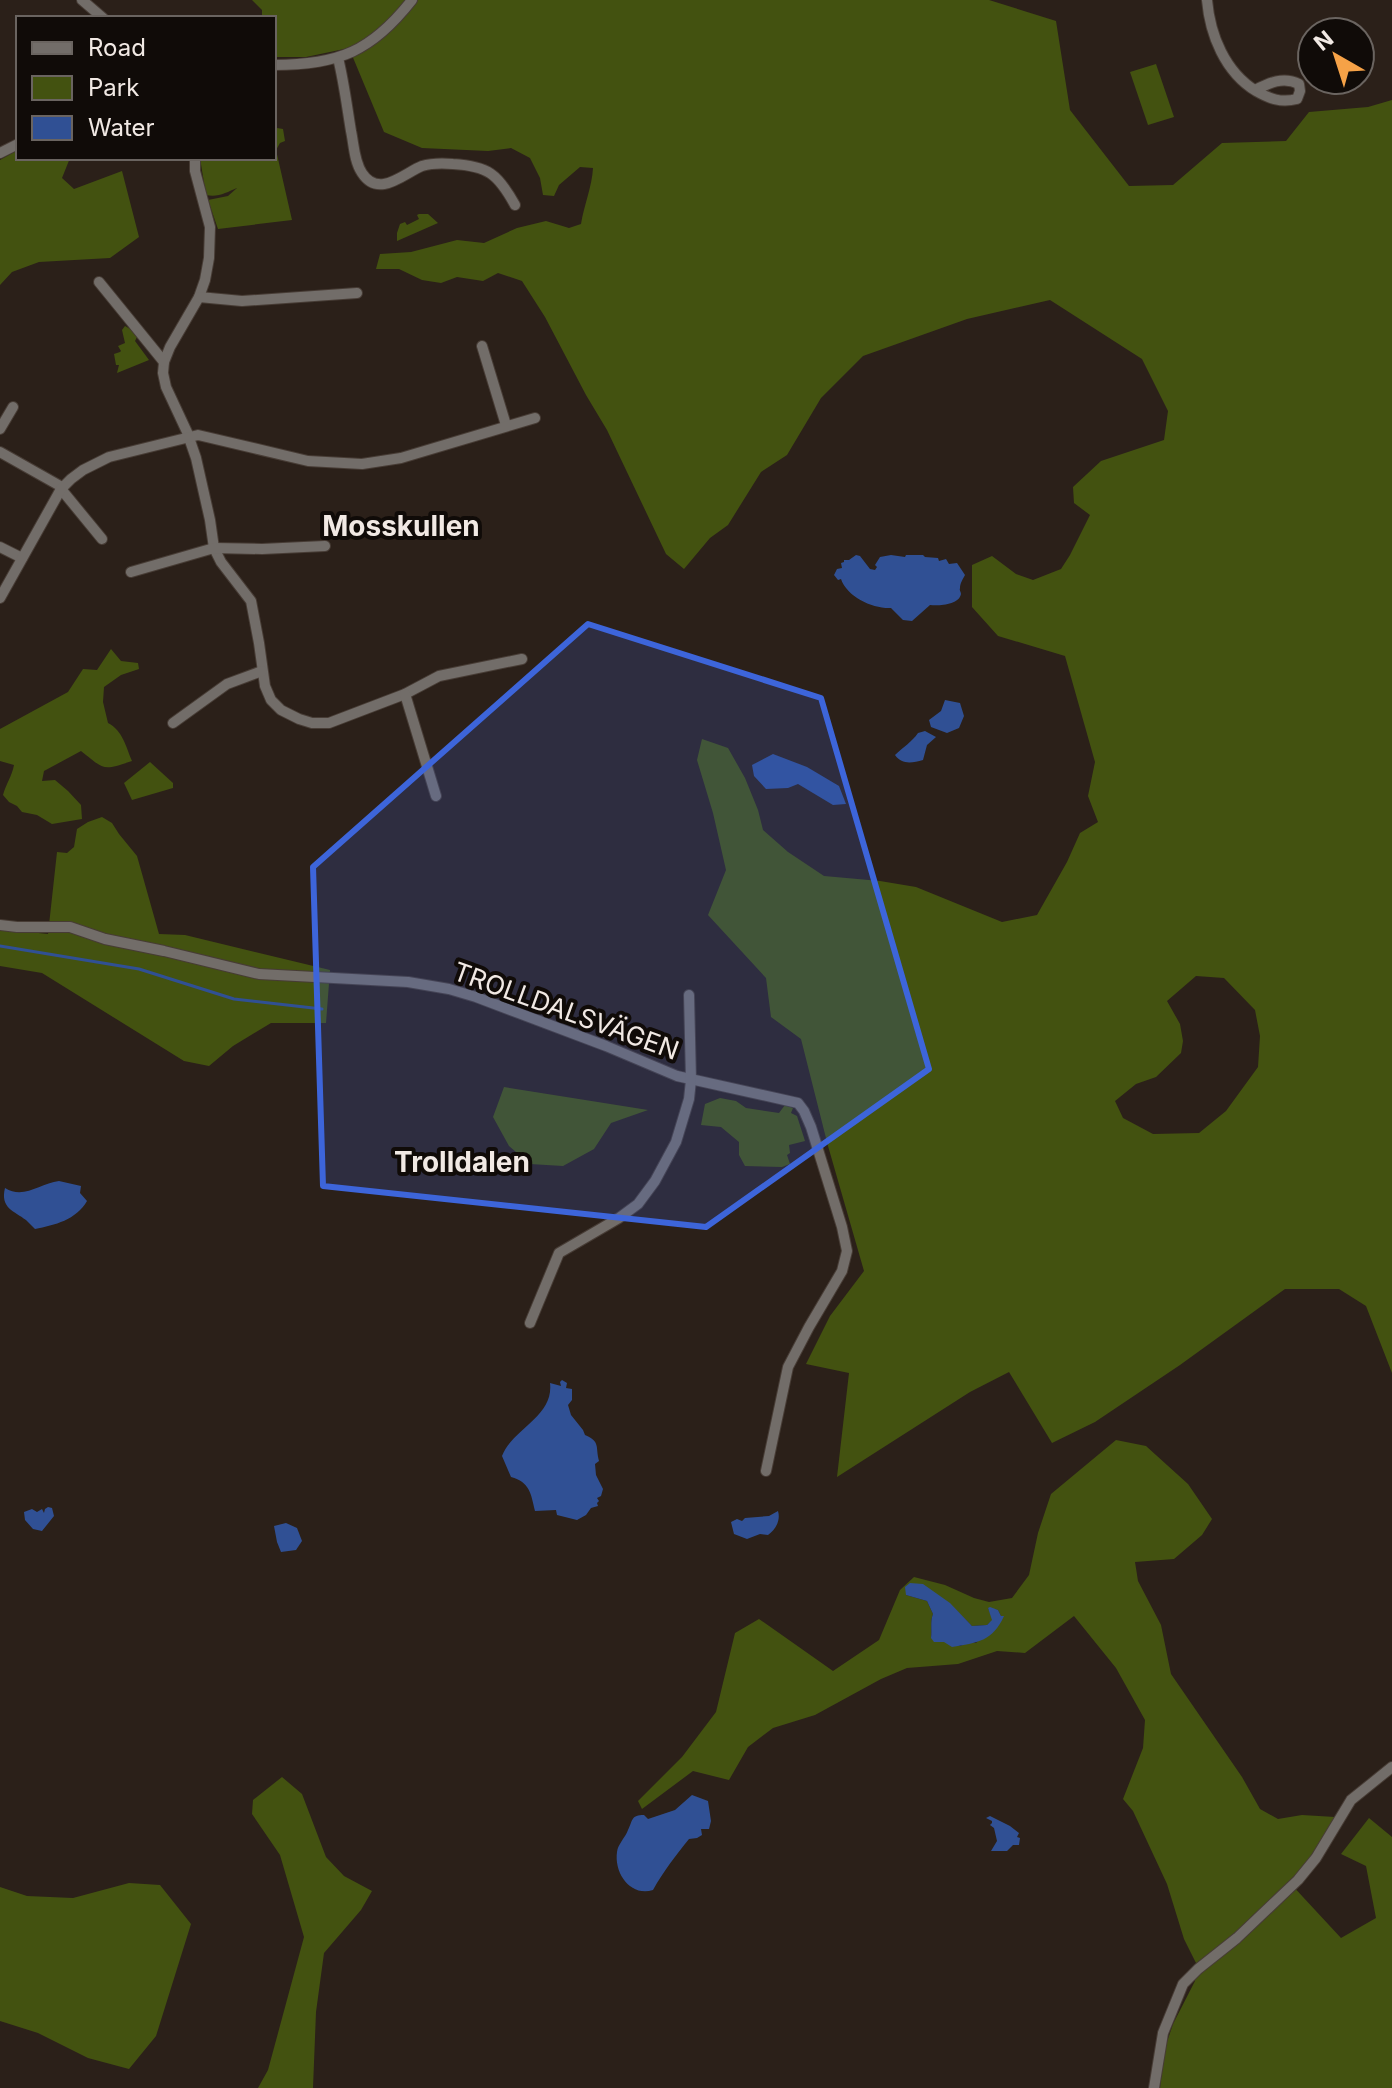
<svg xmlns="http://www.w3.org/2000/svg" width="1392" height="2088" font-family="Inter,sans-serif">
<rect width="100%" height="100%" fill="#2b2019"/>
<!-- green -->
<g fill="#435210" fill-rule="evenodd">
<path d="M 252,0 L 989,0 L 1056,21 L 1070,110 L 1129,186 L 1173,185 L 1222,143 L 1286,141 L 1309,112 L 1368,107 L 1392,100 L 1392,1373 L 1366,1306 L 1339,1289 L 1285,1289 L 1180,1365 L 1095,1422 L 1052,1443 L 1009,1372 L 970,1392 L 837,1477 L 849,1373 L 806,1364 L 830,1316 L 864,1271 L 828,1146 L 801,1039 L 771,1017 L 766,978 L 708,915 L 726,870 L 713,813 L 697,760 L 702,739 L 728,748 L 745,778 L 758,810 L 763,830 L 788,852 L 824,876 L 880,881 L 916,887 L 1002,922 L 1037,915 L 1067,862 L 1080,833 L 1098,822 L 1088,796 L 1095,762 L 1065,656 L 998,636 L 972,607 L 972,565 L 992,556 L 1016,574 L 1033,580 L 1061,569 L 1070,555 L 1090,515 L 1074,503 L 1073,487 L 1101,461 L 1164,440 L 1168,411 L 1142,359 L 1050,300 L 967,319 L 863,356 L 821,398 L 787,455 L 761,472 L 728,525 L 710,538 L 684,569 L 666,554 L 607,430 L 586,395 L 545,317 L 522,281 L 498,273 L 483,281 L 457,277 L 441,283 L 422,280 L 399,269 L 376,269 L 380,254 L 411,252 L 457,240 L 484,243 L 517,228 L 546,221 L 569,228 L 581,224 C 584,205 592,187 593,168 L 580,167 L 559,185 L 554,196 L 543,195 L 540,178 L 530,158 L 511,148 L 488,151 L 422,148 L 384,132 L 349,48 L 306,57 L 274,57 L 274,18 L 262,18 L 262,10 ZM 1196,976 L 1224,978 L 1255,1010 L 1260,1036 L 1258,1067 L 1226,1111 L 1199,1133 L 1153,1134 L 1123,1118 L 1115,1101 L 1136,1084 L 1156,1077 L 1181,1053 L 1183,1041 L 1180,1024 L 1167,1001 Z"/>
<path d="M 1156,64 L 1174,117 L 1148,125 L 1130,72 Z"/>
<path d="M 274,111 L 277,128 L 283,129 L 285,141 L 280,143 L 276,150 L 292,220 L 218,229 L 208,200 L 228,196 L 237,188 C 227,192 218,198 206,195 L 200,158 L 274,158 Z"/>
<path d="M 18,150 L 18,158 L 70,158 L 62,178 L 74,189 L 122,171 L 139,237 L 110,258 L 39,262 L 12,272 L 0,285 L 0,160 Z"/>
<path d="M 419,214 L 428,214 L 438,223 L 397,241 L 397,233 L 400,224 L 405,222 L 407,225 L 419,219 L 417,215 Z"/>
<path d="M 125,326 L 132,330 L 137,337 L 135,341 L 149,360 L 117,373 L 119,365 L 116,365 L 114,354 L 120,352 L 121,351 L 118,346 L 125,343 L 122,330 Z"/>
<path d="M 111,649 L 121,661 L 138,663 L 139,669 L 121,675 L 104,687 L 103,702 L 108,723 C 123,731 126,747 132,761 C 102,771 105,770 81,751 L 44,771 L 42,781 L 55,780 L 68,791 L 81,805 L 82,819 L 52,824 L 37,815 L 22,812 L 17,806 L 9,802 L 3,795 C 6,784 12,776 14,765 L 0,761 L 0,729 L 68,692 L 83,669 L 97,670 Z"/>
<path d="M 150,762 L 173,783 L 173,788 L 132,800 L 124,783 Z"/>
<path d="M 102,817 L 112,823 L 119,834 L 137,856 L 159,934 L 185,935 L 330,970 L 326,1023 L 271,1023 L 233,1046 L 209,1066 L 184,1061 L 42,973 L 0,966 L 0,929 L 48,934 L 57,852 L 67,853 L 74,847 L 77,829 L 88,822 Z"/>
<path d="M 504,1087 L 648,1110 L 611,1123 L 594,1149 L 563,1166 L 530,1164 L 509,1146 L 493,1117 Z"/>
<path d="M 720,1098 L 736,1101 L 746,1108 L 779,1113 L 785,1105 L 793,1108 L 791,1113 L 797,1116 L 805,1141 L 789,1145 L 790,1153 L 787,1155 L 790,1164 L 782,1167 L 745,1166 L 739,1155 L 739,1142 L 721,1127 L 701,1125 L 705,1104 Z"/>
<path d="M 1116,1440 L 1146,1446 L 1188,1484 L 1212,1519 L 1202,1535 L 1174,1559 L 1135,1562 L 1138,1581 L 1161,1625 L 1171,1674 L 1242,1777 L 1260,1809 L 1278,1819 L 1302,1815 L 1335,1817 L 1312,1857 L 1290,1883 L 1341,1938 L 1376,1918 L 1366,1866 L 1341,1854 L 1369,1818 L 1392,1837 L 1392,2088 L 1160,2088 L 1164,2051 L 1173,2024 L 1195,1981 L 1196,1963 L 1184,1939 L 1167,1884 L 1133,1811 L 1123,1799 L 1143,1748 L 1145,1720 L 1116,1668 L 1074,1616 L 1025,1653 L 997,1651 L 958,1664 L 907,1668 L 881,1679 L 815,1715 L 773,1728 L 748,1747 L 729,1780 L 693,1771 L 642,1809 L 638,1801 L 682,1757 L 716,1712 L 735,1633 L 759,1619 L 833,1671 L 879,1640 L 900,1590 L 914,1577 L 945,1585 L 974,1598 L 989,1602 L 1012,1598 L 1029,1575 L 1038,1533 L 1051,1494 ZM 906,1595 L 939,1596 L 949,1603 L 972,1626 L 987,1625 L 993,1620 L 988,1608 L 998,1610 L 1001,1616 L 976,1643 L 970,1642 L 960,1646 L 931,1637 C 932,1629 930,1621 933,1614 L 927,1601 Z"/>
<path d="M 282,1777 L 302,1794 L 326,1857 L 344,1876 L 372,1891 L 361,1910 L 324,1953 L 316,2012 L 313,2088 L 258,2088 L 268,2070 L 304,1937 L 280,1855 L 252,1814 L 253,1800 Z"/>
<path d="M 129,1883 L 160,1885 L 191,1924 L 156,2036 L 129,2069 L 88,2058 L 38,2033 L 0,2021 L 0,1887 L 27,1896 L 73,1898 Z"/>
</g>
<!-- water -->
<g fill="#305094">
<path d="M 856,555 L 860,556 L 870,569 L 875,570 L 877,567 L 875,565 L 880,557 L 891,555 L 905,557 L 906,555 L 923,555 L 925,557 L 938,558 L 939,561 L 946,559 L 949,564 L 957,563 L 965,575 C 963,579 960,583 960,588 C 959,590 961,592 961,594 C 959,605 939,606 930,605 L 912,621 L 903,620 L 891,608 C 873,609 847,597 841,579 L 838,580 L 834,575 L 837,569 L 842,568 L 841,563 L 844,562 L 844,560 L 849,560 Z"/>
<path d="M 945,700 L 960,703 L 964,716 L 959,728 L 947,733 L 931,727 L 929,720 L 941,711 Z"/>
<path d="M 925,731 L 936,737 L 927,745 L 923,760 C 912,763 902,765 895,755 C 903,747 912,742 918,733 Z"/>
<path d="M 773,754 L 807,767 L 839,786 L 846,804 L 833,805 L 798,784 L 788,788 L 766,789 L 754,776 L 752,765 Z"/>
<path d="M 59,1181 L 81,1186 L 80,1193 L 87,1201 C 76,1220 55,1225 35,1229 C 32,1226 29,1223 26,1220 C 14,1211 0,1208 5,1188 C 24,1200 40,1183 59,1181 Z"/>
<path d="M 562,1380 L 567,1383 L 566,1388 L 572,1389 L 572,1400 L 568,1405 L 571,1415 L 583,1430 L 585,1435 C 601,1442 595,1447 599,1461 L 595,1464 L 596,1475 L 603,1489 L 601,1496 L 597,1498 L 599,1501 L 597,1503 L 598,1506 L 591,1508 L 586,1515 L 577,1520 L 557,1515 L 556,1510 L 535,1511 C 531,1494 530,1482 511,1477 L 502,1456 C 513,1428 554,1417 550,1383 L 561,1386 L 560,1382 Z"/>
<path d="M 48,1507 L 52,1508 L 54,1516 L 42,1531 L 33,1529 L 25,1520 L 24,1512 L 32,1509 L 37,1512 L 42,1509 L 44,1513 L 45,1509 Z"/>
<path d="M 778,1511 C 781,1521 775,1530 768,1535 L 760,1534 L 747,1539 L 734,1534 L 731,1522 L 737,1519 L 742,1521 L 745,1518 L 769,1516 Z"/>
<path d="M 286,1523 L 297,1528 L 302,1541 L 296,1550 L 281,1552 L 277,1542 L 274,1526 Z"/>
<path d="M 910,1583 L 923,1584 L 950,1603 L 972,1626 L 987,1625 L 992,1620 L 988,1608 L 990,1607 L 998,1610 L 1001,1616 L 1004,1616 C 993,1641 977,1643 952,1647 L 944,1642 L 934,1642 L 931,1638 C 932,1629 930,1621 933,1614 L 927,1601 L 906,1595 L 905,1587 Z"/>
<path d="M 692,1795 L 708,1801 L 711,1821 L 709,1829 L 701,1829 L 702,1835 L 697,1838 L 689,1839 C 676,1855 663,1872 653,1890 C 631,1897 614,1874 617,1852 C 618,1844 625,1838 628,1830 C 633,1820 631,1815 644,1815 L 648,1819 L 675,1810 Z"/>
<path d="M 990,1816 L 1010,1826 L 1019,1833 L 1017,1837 L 1020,1838 L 1019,1845 L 1013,1845 L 1007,1851 L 991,1851 L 997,1841 L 994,1828 L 990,1825 L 992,1823 L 992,1821 L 986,1818 Z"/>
</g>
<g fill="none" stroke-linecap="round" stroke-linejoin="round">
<!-- stream -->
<path stroke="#305094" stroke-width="3" d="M 0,946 L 139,969 L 234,999 L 322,1009"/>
<defs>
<g id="minor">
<path d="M 82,0 L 103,18"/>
<path d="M 1207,0 C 1210,35 1225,72 1256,91 C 1270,99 1281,103 1297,99 L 1300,91 L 1299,84 C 1283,76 1269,83 1255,90"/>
<path d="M 338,58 C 344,82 347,107 351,131 C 354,145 354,161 362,173 C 379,199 404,173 422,166 C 432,163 442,163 453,164 C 488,166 498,174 515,205"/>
<path d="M 274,65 C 339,65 372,51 412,0"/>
<path d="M 0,153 L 18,144"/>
<path d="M 195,158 L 195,171 L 210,227 L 209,258 L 205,280 L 199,297 L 170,347 L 164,362 L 163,373 L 166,387 L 187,432 L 196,458 L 210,520 L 214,548 L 221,562 L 251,601 L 259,643 L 265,686 L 271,700 L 281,710 L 299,719 L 312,723 L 329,723 L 405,694 L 439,676 L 522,659"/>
<path d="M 99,282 L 164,362"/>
<path d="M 199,297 L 242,301 L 357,293"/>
<path d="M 482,346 L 506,425"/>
<path d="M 0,429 L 13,407"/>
<path d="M 0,452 L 62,487"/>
<path d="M 61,489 L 102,539"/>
<path d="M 0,547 L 22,558"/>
<path d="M 131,572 L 214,548 L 262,549 L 325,546"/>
<path d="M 0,598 L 61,489 L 71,479 L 83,470 L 109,457 L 198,435 L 308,461 L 362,464 L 401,458 L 535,418"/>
<path d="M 405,694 L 436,796"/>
<path d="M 173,723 L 227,684 L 262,671"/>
<path d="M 0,925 L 17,927 L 70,927 L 105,939 L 164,951 L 259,974 L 408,982 L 449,989 L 476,997 L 606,1046 L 677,1076 L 798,1103 L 804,1111 L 811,1127 L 842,1227 L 847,1251 L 842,1271 L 809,1327 L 788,1367 L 766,1471"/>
<path d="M 530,1323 L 559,1253 L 619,1218 L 638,1204 L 655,1181 L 676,1142 L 689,1099 L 691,1080 L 689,995"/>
<path d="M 1154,2088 L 1163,2033 L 1183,1984 L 1198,1969 L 1237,1938 L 1298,1880 L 1316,1858 L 1351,1800 L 1392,1767"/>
</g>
</defs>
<!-- minor casing -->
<use href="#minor" stroke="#473c35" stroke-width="12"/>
<!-- minor -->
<use href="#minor" stroke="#726d69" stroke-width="10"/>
</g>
<!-- marked area -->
<path fill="#3d65da" fill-opacity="0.2" stroke="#3d65da" stroke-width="6" stroke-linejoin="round" d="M 588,624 L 821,698 L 929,1069 L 706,1227 L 323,1186 L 313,867 Z"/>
<g text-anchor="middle" stroke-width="8" stroke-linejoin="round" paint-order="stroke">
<!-- street labels -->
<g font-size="26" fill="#f1e9e4" stroke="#100b08">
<text transform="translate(566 1011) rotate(20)" y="9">TROLLDALSVÄGEN</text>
</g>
<!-- neighbourhood labels -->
<g font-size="28" font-weight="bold" fill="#f1e9e4" stroke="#100b08">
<text x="401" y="536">Mosskullen</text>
<text x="462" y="1172">Trolldalen</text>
</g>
</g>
<!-- legend -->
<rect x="16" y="16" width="260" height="144" fill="#100b08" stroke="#6a6460" stroke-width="2"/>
<rect x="32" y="42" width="40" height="12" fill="#726d69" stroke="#6a6460" stroke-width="2"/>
<text x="88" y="56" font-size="24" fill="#f1e9e4">Road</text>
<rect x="32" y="76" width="40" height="24" fill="#435210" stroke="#6a6460" stroke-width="2"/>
<text x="88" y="96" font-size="24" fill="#f1e9e4">Park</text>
<rect x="32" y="116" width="40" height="24" fill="#305094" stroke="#6a6460" stroke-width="2"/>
<text x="88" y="136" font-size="24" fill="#f1e9e4">Water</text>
<!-- north arrow -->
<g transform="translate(1336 56) rotate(321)"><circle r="38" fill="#100b08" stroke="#6a6460" stroke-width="2"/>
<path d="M0-6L14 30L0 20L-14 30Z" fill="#f6a247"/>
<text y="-12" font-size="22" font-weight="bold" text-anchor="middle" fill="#f1e9e4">N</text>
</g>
</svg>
